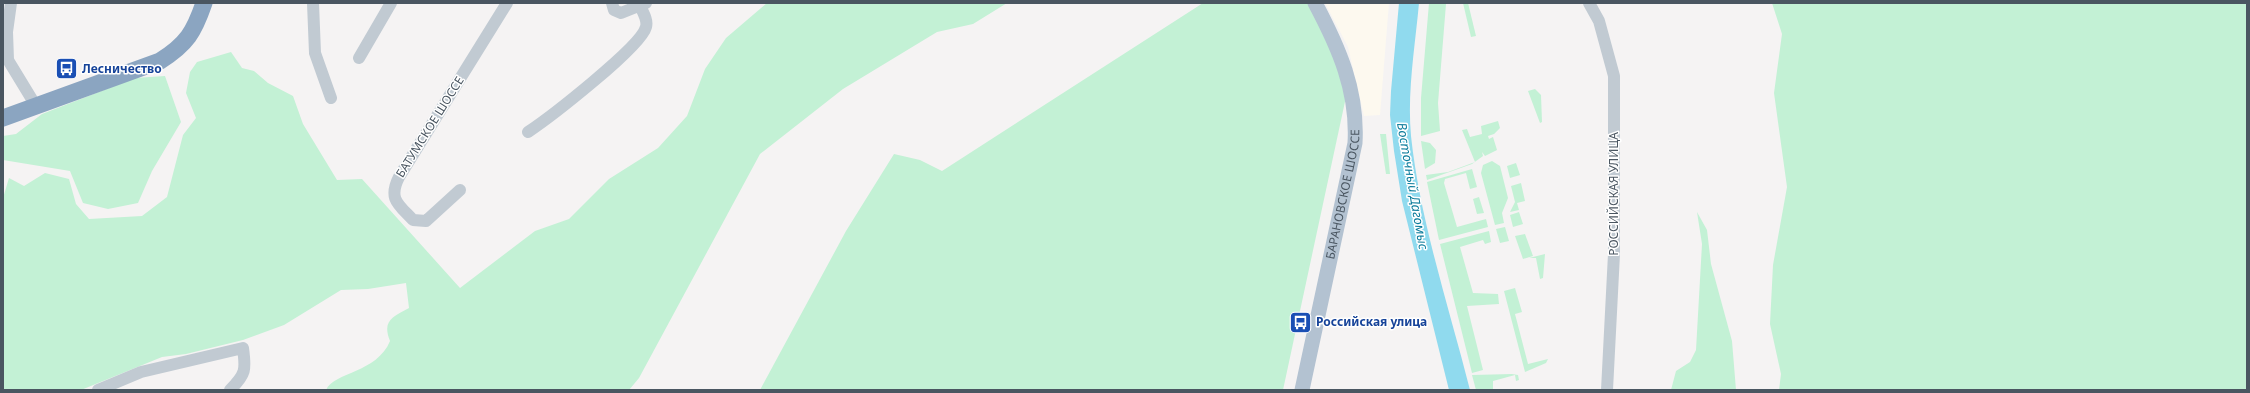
<svg xmlns="http://www.w3.org/2000/svg" width="2250" height="393" font-family="'Noto Sans',sans-serif">
<rect width="100%" height="100%" fill="#f5f3f3"/>
<!-- commercial -->
<path fill="#fdf9ef" d="M 1325,3 L 1389,3 L 1380,115 L 1364,116 L 1348,47 Z"/>
<!-- green -->
<g fill="#c3f1d5">
<path d="M 767,3 L 1007,3 L 973,24 L 937,32 L 843,89 L 760,154 L 639,378 L 629,390 L 326,390 C 334,372 377,373 390,341 C 382,321 392,317 409,308 L 406,283 L 368,289 L 341,290 L 284,325 L 243,340 L 186,354 L 162,357 L 81,390 L 3,390 L 3,198 L 9,178 L 24,186 L 45,173 L 69,179 L 76,204 L 89,219 L 142,216 L 167,197 L 183,135 L 196,118 L 186,93 L 190,72 L 197,62 L 231,52 L 242,68 L 254,71 L 268,83 L 293,96 L 303,124 L 337,180 L 362,179 L 460,288 L 535,231 L 569,219 L 609,179 L 658,148 L 687,116 L 705,69 L 726,38 Z"/>
<path d="M 1203,3 L 1308,3 L 1334,52 L 1346,97 L 1283,390 L 760,390 L 846,231 L 894,154 L 920,160 L 942,171 Z"/>
<path d="M 1429,3 L 1446,4 L 1438,103 L 1440,131 L 1421,136 L 1421,98 Z"/>
<path d="M 1463,3 L 1468,3 L 1476,36 L 1471,37 Z"/>
<path d="M 1772,3 L 2247,3 L 2247,390 L 1779,390 L 1781,374 L 1770,324 L 1773,265 L 1787,187 L 1774,93 L 1782,34 Z"/>
<path d="M 165,76 L 181,122 L 152,171 L 138,203 L 108,209 L 83,203 L 70,171 L 3,160 L 3,136 L 16,134 L 42,114 L 135,78 Z"/>
<path d="M 1535,89 L 1541,95 L 1542,122 L 1540,123 L 1528,91 Z"/>
<path d="M 1498,121 L 1500,128 L 1494,134 L 1488,136 L 1489,139 L 1493,137 L 1497,150 L 1485,156 L 1482,152 L 1483,156 L 1472,164 L 1427,180 L 1426,175 L 1448,172 L 1475,162 L 1462,130 L 1467,129 L 1470,137 L 1482,134 L 1481,126 Z"/>
<path d="M 1380,134 L 1386,134 L 1390,174 L 1386,174 Z"/>
<path d="M 1421,141 L 1430,143 L 1436,150 L 1435,163 L 1425,169 Z"/>
<path d="M 1492,161 L 1500,166 L 1508,198 L 1502,213 L 1504,223 L 1495,225 L 1481,173 L 1483,165 Z"/>
<path d="M 1516,163 L 1520,175 L 1510,178 L 1507,166 Z"/>
<path d="M 1472,169 L 1477,187 L 1470,189 L 1466,173 L 1445,179 L 1444,183 L 1457,227 L 1486,219 L 1488,227 L 1439,240 L 1427,182 Z"/>
<path d="M 1521,183 L 1525,201 L 1517,203 L 1519,210 L 1510,212 L 1515,202 L 1511,186 Z"/>
<path d="M 1479,197 L 1484,213 L 1477,214 L 1473,199 Z"/>
<path d="M 1519,212 L 1523,224 L 1513,227 L 1510,215 Z"/>
<path d="M 1697,212 L 1707,230 L 1711,264 L 1732,341 L 1736,390 L 1671,390 L 1676,371 L 1690,362 L 1696,350 L 1702,244 Z"/>
<path d="M 1505,227 L 1509,241 L 1500,243 L 1496,229 Z"/>
<path d="M 1489,231 L 1491,242 L 1485,244 L 1483,240 L 1460,247 L 1473,293 L 1498,294 L 1499,304 L 1467,306 L 1483,370 L 1472,373 L 1440,244 Z"/>
<path d="M 1525,234 L 1533,256 L 1523,259 L 1515,236 Z"/>
<path d="M 1545,254 L 1543,278 L 1540,279 L 1536,258 L 1529,258 Z"/>
<path d="M 1515,288 L 1522,312 L 1515,314 L 1528,364 L 1548,359 L 1546,363 L 1525,372 L 1504,291 Z"/>
<path d="M 1512,374 L 1518,375 L 1519,380 L 1516,381 L 1515,375 L 1493,381 L 1493,390 L 1476,390 L 1472,375 Z"/>
</g>
<!-- water -->
<path fill="#90daee" d="M 1399,3 L 1419,3 C 1415,47 1407,92 1411,136 C 1420,221 1449,307 1470,390 L 1449,390 L 1402,201 L 1394,151 L 1390,115 L 1391,91 Z"/>
<g fill="none" stroke-linecap="round" stroke-linejoin="round">
<!-- minor -->
<g stroke="#c1cad2" stroke-width="12">
<path d="M 11,3 L 7,32 L 8,60 L 36,106"/>
<path d="M 313,3 L 315,53 L 331,98"/>
<path d="M 612,3 L 614,10 L 621,13 L 646,3"/>
<path d="M 1589,3 L 1599,21 L 1614,76 L 1614,254 L 1607,390"/>
<path d="M 359,58 L 391,3"/>
<path d="M 528,132 C 549,118 641,47 646,27 C 648,20 643,12 640,6"/>
<path d="M 460,190 L 426,221 L 413,220 C 398,204 388,199 399,177 L 507,3"/>
<path d="M 98,390 L 141,372 L 243,348 C 246,370 246,374 230,390"/>
</g>
<!-- major -->
<path stroke="#b3c2d1" stroke-width="15" id="s1" d="M 1302,390 L 1355,143 C 1358,91 1339,48 1315,3"/>
<!-- highway -->
<path stroke="#8ba5c1" stroke-width="17" d="M 3,118 L 160,61 C 187,44 194,32 204,3"/>
</g>
<!-- icons -->
<defs>
<symbol id="bus-square" viewBox="-11 -11 22 22"><rect x="-9" y="-9" width="18" height="18" rx="4" fill="#1a4fb4" stroke="#fff"/><path d="M-5-6H5V4H4V6H2V4H-2V6H-4V4H-5ZM-3.5-4V0h7V-4ZM-3.5 1.2v1.5H-2V1.2ZM2 1.2v1.5H3.5V1.2Z" fill="#fff"/></symbol>
</defs>
<g fill-rule="evenodd">
<use href="#bus-square" x="54" y="56" width="25" height="25"/>
<use href="#bus-square" x="1288" y="310" width="25" height="25"/>
</g>
<g text-anchor="middle" stroke-width="3" stroke-linejoin="round" paint-order="stroke">
<!-- transit labels -->
<g font-size="12" font-weight="bold" fill="#164399" stroke="#fff" text-anchor="start">
<text x="82" y="73">Лесничество</text>
<text x="1316" y="326">Российская улица</text>
</g>
<!-- street labels -->
<g font-size="12" fill="#4a5661" stroke="#fff">
<text transform="translate(430 127) rotate(-58)" y="4">БАТУМСКОЕ ШОССЕ</text>
<text dy="4" stroke="none"><textPath href="#s1" startOffset="200">БАРАНОВСКОЕ ШОССЕ</textPath></text>
<text transform="translate(1614 194) rotate(-90)" y="4">РОССИЙСКАЯ УЛИЦА</text>
</g>
<!-- water labels -->
<g font-size="13" font-style="italic" fill="#0c7c9b" stroke="#fff">
<text transform="translate(1413 186) rotate(80)" y="5">Восточный Дагомыс</text>
</g>
</g>
<!-- border -->
<rect width="2250" height="393" fill="none" stroke="#4a5661" stroke-width="8"/>
</svg>
